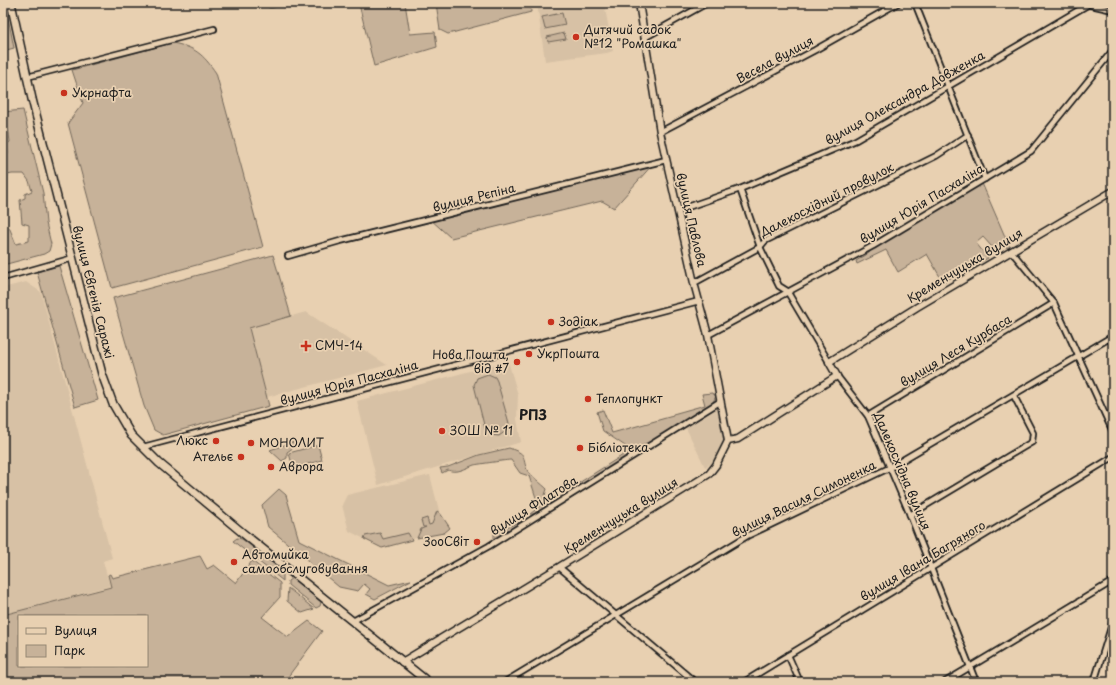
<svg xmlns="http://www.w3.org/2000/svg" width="1116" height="685" font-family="'Playpen Sans',sans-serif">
<rect width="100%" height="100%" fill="#e8d0b1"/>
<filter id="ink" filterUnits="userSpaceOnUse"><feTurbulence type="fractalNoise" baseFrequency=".025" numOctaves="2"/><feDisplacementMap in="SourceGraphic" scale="8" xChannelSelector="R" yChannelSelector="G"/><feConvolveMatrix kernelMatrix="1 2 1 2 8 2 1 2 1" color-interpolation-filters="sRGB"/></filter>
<g filter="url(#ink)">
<!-- built -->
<g fill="#d7c1a5">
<path d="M 537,3 L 604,3 L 613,51 L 607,53 L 545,61 Z"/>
<path d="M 26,282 L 41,292 L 112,558 L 103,561 L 110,586 L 3,615 L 3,288 Z"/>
<path d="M 306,312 L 387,365 L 267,397 L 249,328 Z"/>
<path d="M 508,361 L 518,395 L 517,419 L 521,442 L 378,485 L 357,401 Z"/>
<path d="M 717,409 L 724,433 L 724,440 L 721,452 L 715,461 L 705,467 L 686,428 Z"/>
<path d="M 430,475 L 444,530 L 382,548 L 349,531 L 342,505 L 347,495 Z"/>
</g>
<!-- green -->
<g fill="#c7b299" stroke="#72675a" fill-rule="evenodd">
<path d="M 3,3 L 5,3 L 14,48 L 3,51 Z"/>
<path d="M 405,3 L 410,34 L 435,32 L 437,47 L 374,66 L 359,4 Z"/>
<path d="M 436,3 L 530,3 L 531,12 L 448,34 L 440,30 Z"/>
<path d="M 562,13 L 565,25 L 545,29 L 542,17 Z"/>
<path d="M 564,33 L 566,39 L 548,42 L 547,37 Z"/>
<path d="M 172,43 C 195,47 203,54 216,73 L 263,247 L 112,288 L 68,123 L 83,103 L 72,70 Z"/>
<path d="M 23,110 L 43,193 L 46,223 L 51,244 L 49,251 L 44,254 L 3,265 L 3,229 L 9,227 L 16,244 L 29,241 L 29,225 L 22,223 L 20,200 L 25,198 L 25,194 L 32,191 L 29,181 L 24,174 L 12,174 L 3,176 L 3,156 L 8,154 L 7,144 L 10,142 L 9,134 L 3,112 Z"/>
<path d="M 653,164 L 614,208 L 602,201 L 451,238 L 430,219 Z"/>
<path d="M 981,181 L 1010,248 L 997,245 L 992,247 L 983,237 L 976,243 L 988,258 L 943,282 L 927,254 L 898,272 L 886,250 L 857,264 L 856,261 L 869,253 L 873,246 Z"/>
<path d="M 273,255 L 291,316 L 249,328 L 269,406 L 163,435 L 154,430 L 144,406 L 113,298 Z"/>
<path d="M 59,266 L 98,400 L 75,407 L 37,272 Z"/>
<path d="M 488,374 L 495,377 L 497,381 L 509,423 L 506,431 L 499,436 L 490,435 L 485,429 L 474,385 L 477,378 Z"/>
<path d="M 712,393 L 716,396 L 712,404 L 579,488 L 574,486 L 631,450 L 603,431 L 597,412 L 603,410 L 612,433 L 673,416 L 673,414 L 705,405 L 702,394 Z"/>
<path d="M 293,442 L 300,443 L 287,452 L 287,458 L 282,461 L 270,450 Z"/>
<path d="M 318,445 L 322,460 L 293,468 L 289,453 Z"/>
<path d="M 509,448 C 528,455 521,454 527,470 C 529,474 543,485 547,489 L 545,495 L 544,510 L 536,514 L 530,514 L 539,507 L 529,476 L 520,473 L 511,460 C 507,460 479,464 474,465 C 466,468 457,474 448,470 L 442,473 L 440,468 L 448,467 L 479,455 Z"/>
<path d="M 279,489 L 286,495 L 299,540 L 389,585 L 411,580 L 375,599 L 366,594 L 370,589 L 364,584 L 358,591 L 339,587 L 268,527 L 262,505 Z"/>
<path d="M 437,511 L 440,513 L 450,528 L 444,533 L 417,538 L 421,529 L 426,527 L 423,527 L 421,520 L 427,518 L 429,525 L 432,524 Z"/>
<path d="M 521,514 L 525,521 L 494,539 L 494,532 L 522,521 Z"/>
<path d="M 380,533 L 383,539 L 408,533 L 412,540 L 382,548 L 364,539 L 365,536 Z"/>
<path d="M 237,538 L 242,539 L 283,571 L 283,581 L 233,541 Z"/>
<path d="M 200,556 L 207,569 L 214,565 L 236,583 L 252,561 L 280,583 L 280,597 L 262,617 L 288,637 L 309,621 L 322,631 L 284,682 L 3,682 L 3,615 L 111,587 L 108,575 L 110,574 L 112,578 ZM 19,616 L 147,616 L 147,666 L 19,666 Z"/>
<path d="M 292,578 L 321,602 L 320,606 L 316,608 L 288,585 L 288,581 Z"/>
<path d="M 288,588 L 314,609 L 302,613 L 287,601 Z"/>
</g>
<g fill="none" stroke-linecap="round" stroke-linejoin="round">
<defs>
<g id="minor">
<path d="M 915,3 L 985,179"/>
<path d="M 1082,3 L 1113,10"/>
<path d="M 271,4 L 275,3"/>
<path d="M 644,38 L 707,3"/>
<path d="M 27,77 L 214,29"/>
<path d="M 660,132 L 815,50 L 898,3"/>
<path d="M 740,189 L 760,247 L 779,286 L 787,291 L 829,362"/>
<path d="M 679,210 L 740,189 L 856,140 L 1089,4"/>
<path d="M 1012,252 L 1054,303 L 1113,432"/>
<path d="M 288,256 L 340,241 L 666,160"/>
<path d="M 3,278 L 73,258"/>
<path d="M 694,283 L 760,247 L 765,241 L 936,156 L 968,135"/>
<path d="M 708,335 L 873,246 L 1031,151 L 1113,50"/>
<path d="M 837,376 L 868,416 L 910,515 L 976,682"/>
<path d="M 868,416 L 1054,303"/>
<path d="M 143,447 L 699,301"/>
<path d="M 910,515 L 1032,442 L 1033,433 L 1014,396"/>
<path d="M 559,567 L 695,682"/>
<path d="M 353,621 L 489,546 L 721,401"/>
<path d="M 788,655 L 800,682"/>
<path d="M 505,682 L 747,536 L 889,468 L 1113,336"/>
<path d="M 744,682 L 1113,457"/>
<path d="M 945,682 L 1113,581"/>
<path d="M 1094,682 L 1113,621"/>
</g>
<g id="tertiary">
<path d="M 639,3 L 660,132 L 694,283 L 708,335 L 728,441"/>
<path d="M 402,662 L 559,567 L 709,474 L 716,465 L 728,441 L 738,439 L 837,376 L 829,362 L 917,307 L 1113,191"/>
</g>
<path id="secondary" d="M 11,3 L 32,99 L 102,374 L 113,404 L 131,435 L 159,463 L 244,534 L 428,682"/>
</defs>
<!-- minor casing -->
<use href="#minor" stroke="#1c1c1c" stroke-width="8"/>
<!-- tertiary casing -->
<use href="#tertiary" stroke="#1c1c1c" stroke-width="9"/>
<!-- secondary casing -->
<use href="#secondary" stroke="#1c1c1c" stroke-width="10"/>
<!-- minor -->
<use href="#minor" stroke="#e8d0b1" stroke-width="4.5"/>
<!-- tertiary -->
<use href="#tertiary" stroke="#e8d0b1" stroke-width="6"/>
<!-- secondary -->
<use href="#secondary" stroke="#e8d0b1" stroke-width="7"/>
</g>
</g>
<!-- markers -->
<g fill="#c8321e" stroke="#e8d0b1" stroke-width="1.5">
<circle cx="576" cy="37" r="4"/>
<circle cx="64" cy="93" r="4"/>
<circle cx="551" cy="322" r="4"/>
<path d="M304 340h4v4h4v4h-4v4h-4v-4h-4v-4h4z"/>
<circle cx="529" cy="354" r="4"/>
<circle cx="517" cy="362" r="4"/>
<circle cx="588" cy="399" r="4"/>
<circle cx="442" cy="431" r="4"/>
<circle cx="216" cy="441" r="4"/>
<circle cx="251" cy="443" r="4"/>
<circle cx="580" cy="448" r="4"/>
<circle cx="241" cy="457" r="4"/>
<circle cx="271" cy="467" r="4"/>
<circle cx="477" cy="542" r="4"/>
<circle cx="234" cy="562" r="4"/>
</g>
<g text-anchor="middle" stroke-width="3.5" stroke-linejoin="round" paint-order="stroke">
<!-- poi labels -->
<g font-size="12" fill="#1c1c1c" stroke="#e8d0b1" text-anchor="start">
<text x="584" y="34">Дитячий садок<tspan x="584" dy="14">№12 "Ромашка"</tspan></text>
<text x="72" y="97">Укрнафта</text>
<text x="559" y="326">Зодіак</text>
<text x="315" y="350">СМЧ-14</text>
<text x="537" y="358">УкрПошта</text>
<text x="509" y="359" text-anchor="end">Нова Пошта,<tspan x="509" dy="14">від #7</tspan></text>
<text x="596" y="403">Теплопункт</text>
<text x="450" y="435">ЗОШ № 11</text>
<text x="208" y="445" text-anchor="end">Люкс</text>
<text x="259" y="447">МОНОЛИТ</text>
<text x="588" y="452">Бібліотека</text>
<text x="233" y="461" text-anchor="end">Ательє</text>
<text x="279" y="471">Аврора</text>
<text x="469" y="546" text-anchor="end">ЗооСвiт</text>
<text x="242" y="559">Автомийка<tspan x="242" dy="14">самообслуговування</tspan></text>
</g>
<!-- street labels -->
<g font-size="12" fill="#1c1c1c" stroke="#e8d0b1">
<text transform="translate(775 60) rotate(-28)" y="4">Весела вулиця</text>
<text transform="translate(905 98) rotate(-29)" y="4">вулиця Олександра Довженка</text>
<text transform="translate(474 198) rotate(-14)" y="4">вулиця Рєпіна</text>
<text transform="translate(827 200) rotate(-27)" y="4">Далекосхідний провулок</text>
<text transform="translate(922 204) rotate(-31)" y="4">вулиця Юрія Пасхаліна</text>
<text transform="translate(691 220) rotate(77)" y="4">вулиця Павлова</text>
<text transform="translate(965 266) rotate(-31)" y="4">Кременчуцька вулиця</text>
<text transform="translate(93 292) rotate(76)" y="4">вулиця Євгенія Саражі</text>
<text transform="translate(956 351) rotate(-31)" y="4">вулиця Леся Курбаса</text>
<text transform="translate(349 383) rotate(-15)" y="4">вулиця Юрія Пасхаліна</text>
<text transform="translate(902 471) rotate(67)" y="4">Далекосхідна вулиця</text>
<text transform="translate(804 499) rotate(-26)" y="4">вулиця Василя Симоненка</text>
<text transform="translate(534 506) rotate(-32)" y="4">вулиця Філатова</text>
<text transform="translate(621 516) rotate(-32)" y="4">Кременчуцька вулиця</text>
<text transform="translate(923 561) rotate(-31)" y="4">вулиця Івана Багряного</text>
</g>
<!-- quarter labels -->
<g font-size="14" font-weight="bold" fill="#1c1c1c" stroke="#e8d0b1">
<text x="533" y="420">РПЗ</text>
</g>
</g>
<!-- margin -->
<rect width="1116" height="685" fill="none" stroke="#e8d0b1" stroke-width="16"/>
<rect x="8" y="8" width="1100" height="669" fill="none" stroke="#1c1c1c" stroke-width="1.5" filter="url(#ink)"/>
<!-- legend -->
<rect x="18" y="615" width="130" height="52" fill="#e8d0b1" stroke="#968875"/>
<rect x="26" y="628" width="20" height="6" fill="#e8d0b1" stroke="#968875"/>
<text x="54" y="635" font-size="12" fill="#1c1c1c">Вулиця</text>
<rect x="26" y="645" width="20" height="12" fill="#c7b299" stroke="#968875"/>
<text x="54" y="655" font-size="12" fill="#1c1c1c">Парк</text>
</svg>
